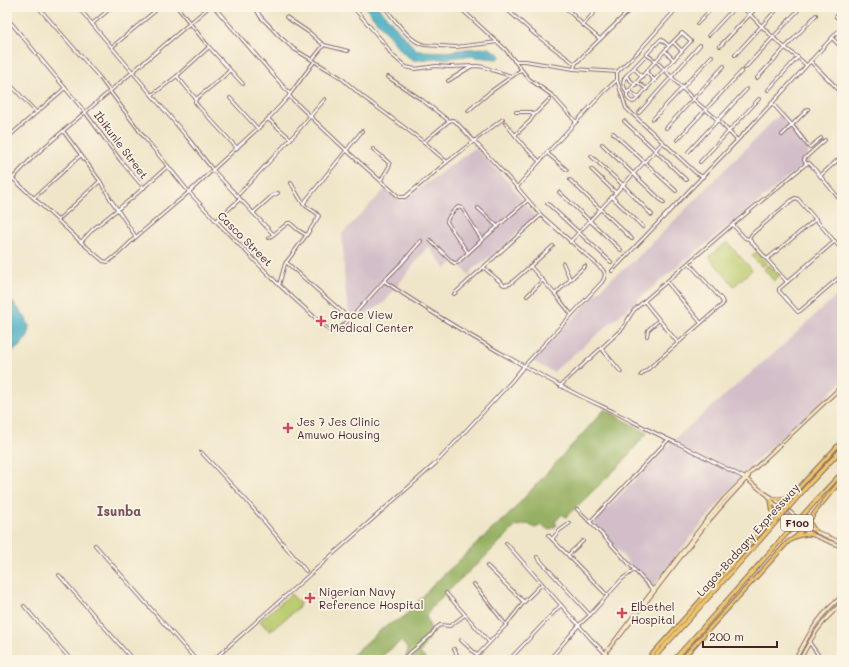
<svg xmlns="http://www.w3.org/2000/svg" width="849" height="667" font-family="Mali,sans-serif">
<rect width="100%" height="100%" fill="#fcf5e5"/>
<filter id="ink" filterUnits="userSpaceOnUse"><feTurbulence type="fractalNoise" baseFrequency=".025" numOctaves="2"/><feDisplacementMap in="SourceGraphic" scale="8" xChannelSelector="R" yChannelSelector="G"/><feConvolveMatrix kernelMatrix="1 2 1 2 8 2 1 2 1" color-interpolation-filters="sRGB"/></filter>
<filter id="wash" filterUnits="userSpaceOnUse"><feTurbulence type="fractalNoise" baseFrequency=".012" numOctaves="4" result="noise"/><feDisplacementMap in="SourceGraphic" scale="16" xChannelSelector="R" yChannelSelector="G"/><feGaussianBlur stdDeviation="0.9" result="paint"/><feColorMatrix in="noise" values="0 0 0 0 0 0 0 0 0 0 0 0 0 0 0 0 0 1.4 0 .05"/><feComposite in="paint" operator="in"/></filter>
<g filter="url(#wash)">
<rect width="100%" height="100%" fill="#efe6c9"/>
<!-- industrial -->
<g fill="#d2bdc8">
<path d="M 782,112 L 809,147 L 807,157 L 810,160 L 783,181 L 740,217 L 679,265 L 553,372 L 531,360 L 613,277 L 634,261 Z"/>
<path d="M 475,148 L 508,182 L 535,217 L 494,254 L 474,268 L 469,275 L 455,260 L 446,269 L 428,246 L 385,302 L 351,324 L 345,289 L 342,234 L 385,189 L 402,201 Z"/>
<path d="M 842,291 L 842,382 L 798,424 L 782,436 L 752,465 L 745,474 L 725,496 L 682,548 L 651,589 L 608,539 L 593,523 L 678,436 L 790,339 L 815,315 Z"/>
</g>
<!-- green -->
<g fill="#bccc6f" stroke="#83764d">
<path d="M 727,242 L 752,270 L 734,286 L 709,257 Z"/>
<path d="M 758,251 L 767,263 L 762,267 L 752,256 Z"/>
<path d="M 769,265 L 779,276 L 774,281 L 764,269 Z"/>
<path d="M 291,594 L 300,603 L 299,607 L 273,629 L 272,628 L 270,629 L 271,630 L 270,632 L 260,621 Z"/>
</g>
<!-- forest -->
<path fill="#95b062" stroke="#706846" d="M 605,409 L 647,433 L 621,464 L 566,517 L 562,514 L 555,522 L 557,525 L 549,530 L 542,525 L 535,528 L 528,524 L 516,526 L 486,556 L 443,595 L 442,597 L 432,607 L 426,616 L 431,630 L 428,639 L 420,653 L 426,660 L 405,660 L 408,649 L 401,641 L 377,660 L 347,660 L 384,627 L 404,617 L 435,583 L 498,524 L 505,519 Z"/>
<!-- water -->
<g fill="#45adc4" stroke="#486678">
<path d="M 365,7 L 378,7 L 415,49 L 420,51 L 447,52 L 466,49 L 489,48 L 500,55 L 500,57 L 498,59 L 466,56 L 449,58 L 442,59 L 434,58 L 421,60 L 413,60 L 404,54 Z"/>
<path d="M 7,295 L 25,317 L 29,326 L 28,335 L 21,345 L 7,356 Z"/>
</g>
</g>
<g filter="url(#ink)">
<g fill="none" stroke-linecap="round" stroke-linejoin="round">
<defs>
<g id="street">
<path d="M 38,7 L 100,78 L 144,137 L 189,192 L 216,221 L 279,285 L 330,331 L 335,331 L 338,330 L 350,319 L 384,281 L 401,264 L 421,241"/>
<path d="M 78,7 L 187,137 L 213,170 L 273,234"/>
<path d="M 177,7 L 209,47 L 243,84"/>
<path d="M 255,7 L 260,16 L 279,36 L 294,49 L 340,77 L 362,96 L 424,142 L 447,162"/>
<path d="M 353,7 L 384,43 L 391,54 L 406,67 L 415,69 L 436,66 L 449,67 L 477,66 L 484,67 L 492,70 L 511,76"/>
<path d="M 384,7 C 395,19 409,42 425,45 L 456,47 L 498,42"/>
<path d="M 459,7 L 505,49 L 529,79 L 553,96 L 576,122"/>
<path d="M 504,7 L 536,35 L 575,64"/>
<path d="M 565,7 L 583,25 L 600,39"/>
<path d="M 742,7 C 755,19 766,31 779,43 C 788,50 798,57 806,65"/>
<path d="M 680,10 L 683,7"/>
<path d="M 509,11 L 512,7"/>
<path d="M 286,17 L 310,33 L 320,42 L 324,45"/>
<path d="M 836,17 L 842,10"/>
<path d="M 7,18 L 85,112 L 121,161 L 144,188"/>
<path d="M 92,24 L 112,7"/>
<path d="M 697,24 L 713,7"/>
<path d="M 583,25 L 599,7"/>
<path d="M 682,33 L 691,41 L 635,101 L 633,102 C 629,101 626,97 627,93 L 669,46 Z"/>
<path d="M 709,35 L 735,7"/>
<path d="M 832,38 L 842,48"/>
<path d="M 674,43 L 682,51"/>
<path d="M 720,46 L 757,7"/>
<path d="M 112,47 L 160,7"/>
<path d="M 665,51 L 674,60"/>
<path d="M 647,55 L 656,61 L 694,100 L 718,120 L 737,140"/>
<path d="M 735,55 L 779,7"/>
<path d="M 312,60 L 324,45 L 348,51"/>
<path d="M 514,61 L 525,61 L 574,69 L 617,72 L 639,51 L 678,7"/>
<path d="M 810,61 L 842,93"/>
<path d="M 634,68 L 642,77"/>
<path d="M 745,68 L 801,7"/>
<path d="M 574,69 L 575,64 L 588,51 L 633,7"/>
<path d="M 617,72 L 617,80 L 626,108 L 696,173 L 703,177"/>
<path d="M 646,72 L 655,81"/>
<path d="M 177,76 L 196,99 L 195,102 L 199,107 L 237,148"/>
<path d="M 626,76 L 635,85"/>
<path d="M 388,77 L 422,100 L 449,121"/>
<path d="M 757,78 L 816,15"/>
<path d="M 7,81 L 36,112"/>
<path d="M 448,81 L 472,66"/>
<path d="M 637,82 L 647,89"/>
<path d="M 629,90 L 638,98"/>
<path d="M 768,90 L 798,57"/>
<path d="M 627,93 C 624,87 621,82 626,76 L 661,39 L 669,46"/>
<path d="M 290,94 L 314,62"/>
<path d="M 152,95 L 177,76 L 209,47"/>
<path d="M 230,98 L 258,129"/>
<path d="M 196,99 L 223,77 L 230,70"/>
<path d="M 772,103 L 792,125 L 809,147 L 810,147 L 821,138"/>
<path d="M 468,111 L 490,92 L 521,70"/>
<path d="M 639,113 L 700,45"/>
<path d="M 534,115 L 550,99"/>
<path d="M 268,119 L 291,139"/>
<path d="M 653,119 L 712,56"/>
<path d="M 624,121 L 655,150 L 686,180"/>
<path d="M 505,123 L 524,146 L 539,161"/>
<path d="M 7,127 L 12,133"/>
<path d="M 666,128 L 724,66"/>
<path d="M 63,131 L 81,155 L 100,181 L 111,200 L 136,237"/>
<path d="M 613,133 L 676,191"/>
<path d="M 515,135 L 530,121 L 534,115 L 531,112 L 516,112"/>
<path d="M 782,135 L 808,109"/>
<path d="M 7,138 L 65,88"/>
<path d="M 677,140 L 742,71"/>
<path d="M 424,142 L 449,121 L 452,120 L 455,121 L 474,141 L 503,119"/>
<path d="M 602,144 L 664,203"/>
<path d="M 373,149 L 389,163 L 390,165 L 381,180"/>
<path d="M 688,152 L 747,89"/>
<path d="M 547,153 L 567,170"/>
<path d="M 591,156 L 623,185 L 652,215"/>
<path d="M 700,162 L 759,99"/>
<path d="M 806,164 L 809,163 L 812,166 L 842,202"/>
<path d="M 806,164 L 804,160 L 805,158 L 825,140"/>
<path d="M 591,169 L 616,193"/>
<path d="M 7,173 L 81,242 L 103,261 L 108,262 L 119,253 L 136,237 L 189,192 L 268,119 L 289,96"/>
<path d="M 820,176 L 842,156"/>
<path d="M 13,178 L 33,157 L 63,131 L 209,7"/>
<path d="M 570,180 L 632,239"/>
<path d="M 517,187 L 547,153 L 605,91 L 617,80"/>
<path d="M 559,192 L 621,250"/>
<path d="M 237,196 L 295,134 L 325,99"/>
<path d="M 612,197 L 643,227"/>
<path d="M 34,198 L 81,155"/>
<path d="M 547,203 L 611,262"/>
<path d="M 303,204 L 362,131"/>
<path d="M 478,208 L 498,227"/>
<path d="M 253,213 L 272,196 L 278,193"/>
<path d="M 58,220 L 100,181"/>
<path d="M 216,221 L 240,199"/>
<path d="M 733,225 L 745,238 L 749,239 L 787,282"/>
<path d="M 269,238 L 288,223 L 290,223 L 298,230 L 306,235"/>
<path d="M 749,239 L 752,234 L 792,200 L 795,198 L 798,199 L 842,250"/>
<path d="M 430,240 L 451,261 L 454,263 L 457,263 L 482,240 L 528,200"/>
<path d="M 835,241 L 779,289 L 779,291 L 798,312 L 800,311 L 842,275"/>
<path d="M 81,242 L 93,229 L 132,198 L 168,166"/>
<path d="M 570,242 L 663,142"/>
<path d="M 468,253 L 447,222 C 448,216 453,211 458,207 L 462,208 L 482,240"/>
<path d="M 767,259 L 816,219"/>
<path d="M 286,262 L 350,319"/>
<path d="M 563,263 L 570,279"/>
<path d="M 530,266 L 555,294 L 571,314"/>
<path d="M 483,267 L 504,285 L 510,284 L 553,246"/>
<path d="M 612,271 L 751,126 L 842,27"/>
<path d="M 384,281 C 440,319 499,353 559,385 C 577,395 595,403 614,412 C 636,423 657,435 679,444 L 745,478"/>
<path d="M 667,282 L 701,323"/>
<path d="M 279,285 L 285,264 L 308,233 L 319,216 C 315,210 307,209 303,203 C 298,197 295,189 291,183"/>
<path d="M 454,294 L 541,215"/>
<path d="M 555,294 L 585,266"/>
<path d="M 527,296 L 543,280"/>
<path d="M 644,301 L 678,343"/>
<path d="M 647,336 L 648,330 L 659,320"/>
<path d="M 601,348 L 621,372"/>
<path d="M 641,375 L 723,304 L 722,300 L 689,263"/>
<path d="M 560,386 L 623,328 L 630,316 L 634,310 L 725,231 L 806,164"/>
<path d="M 201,452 L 247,501 L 306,571"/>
<path d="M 577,509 L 590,522"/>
<path d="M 548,535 L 607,595"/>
<path d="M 552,539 L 559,531 L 570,523"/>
<path d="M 506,543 L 591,639 L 612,660"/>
<path d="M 95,545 L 196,660"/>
<path d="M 568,555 L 583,541"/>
<path d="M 537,557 L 590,615"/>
<path d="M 487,566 L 524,602"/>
<path d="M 59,575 L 133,660"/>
<path d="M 474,584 L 506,625"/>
<path d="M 654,591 C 632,568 612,544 590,522 L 668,440"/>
<path d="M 446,593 L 489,642"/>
<path d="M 24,606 L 71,660"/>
<path d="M 461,640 L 477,655"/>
<path d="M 809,642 L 822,660"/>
<path d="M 454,649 L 457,655 L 464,660"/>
<path d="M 213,660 L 436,463 L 511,382 L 524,366 L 602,282 C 605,278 606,274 603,270 L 541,215 L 528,200 L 517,187 L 474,141 L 447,162 L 405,197 L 399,197 L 347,151 L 292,99 L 289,96 L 290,94 L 214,7"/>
<path d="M 401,660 L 422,643 L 431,635 L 436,628 L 440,625 L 450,626 L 465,615"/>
<path d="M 451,660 L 457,655"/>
<path d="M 473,660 L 506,625 L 524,602 L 542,584"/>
<path d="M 509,660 L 561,605"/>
<path d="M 549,660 L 579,625 L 590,615 L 622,579 L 634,570"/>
<path d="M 838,660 L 842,657"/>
</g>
<g id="secondary">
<path d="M 745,478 L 766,494 L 775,499 L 806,526 L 817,532 L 842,543"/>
<path d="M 767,494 C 775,507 790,520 802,529 C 814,537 829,541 842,547"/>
<path d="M 619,637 L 707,523 L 726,501 L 749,476"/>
<path d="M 600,660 L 705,522 L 724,499 L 753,470 L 842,386"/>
<path d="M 795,660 C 802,647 809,633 818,621 C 825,612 833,604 842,596"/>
<path d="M 800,660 C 812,636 822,621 842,603"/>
</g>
<g id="primary">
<path d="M 775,499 L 779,499 L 787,498"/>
<path d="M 771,501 L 773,514"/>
<path d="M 810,520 L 810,523 L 815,531"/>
<path d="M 797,536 L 808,534 L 813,535"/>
<path d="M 647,660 L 718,581 L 766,526 L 773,515 L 785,500 L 796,491 L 842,441"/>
<path d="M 681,660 L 788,542 L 797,536 L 803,529 L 810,520 L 815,512 L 842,479"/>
</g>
<g id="highway">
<path d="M 809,484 L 842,449"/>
<path d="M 821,495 L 842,473"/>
<path d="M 652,660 L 760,540"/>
<path d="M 674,660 L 772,550"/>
</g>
</defs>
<!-- street casing -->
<use href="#street" stroke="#846562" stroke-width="4"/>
<!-- secondary casing -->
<use href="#secondary" stroke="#846562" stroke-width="4.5"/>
<!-- primary casing -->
<use href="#primary" stroke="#846562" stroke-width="5"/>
<!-- highway casing -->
<use href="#highway" stroke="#846562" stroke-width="5.5"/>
<!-- street -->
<use href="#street" stroke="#fff" stroke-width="2"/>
<!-- secondary -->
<use href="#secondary" stroke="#f8e8c3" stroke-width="2.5"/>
<!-- primary -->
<use href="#primary" stroke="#edc569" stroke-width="3"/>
<!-- highway -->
<use href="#highway" stroke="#edc569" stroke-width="3.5"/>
<defs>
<g id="highway-bridge">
<path d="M 760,540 L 809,484"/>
<path d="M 772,550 L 821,495"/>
</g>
</defs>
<!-- highway-bridge casing -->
<use href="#highway-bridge" stroke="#846562" stroke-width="5.5" stroke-linecap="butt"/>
<!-- highway-bridge -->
<use href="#highway-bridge" stroke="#edc569" stroke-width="3.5"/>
</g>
</g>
<!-- markers -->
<g fill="#d1495b" stroke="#fcf5e5" stroke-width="1.5">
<path d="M319 315h4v4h4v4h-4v4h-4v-4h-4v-4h4z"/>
<path d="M286 422h4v4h4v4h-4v4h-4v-4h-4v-4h4z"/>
<path d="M308 592h4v4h4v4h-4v4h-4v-4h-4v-4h4z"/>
<path d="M620 607h4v4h4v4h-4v4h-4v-4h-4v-4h4z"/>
</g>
<g text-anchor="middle" stroke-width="3.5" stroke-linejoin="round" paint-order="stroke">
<!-- shield labels -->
<rect fill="#fcf5e5" stroke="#7f5f63" stroke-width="1" x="781" y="515" width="32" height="16" rx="3"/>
<g font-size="10" font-weight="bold" fill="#4a1f2b">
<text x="797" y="527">F100</text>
</g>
<!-- street labels -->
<g font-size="11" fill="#4a1f2b" stroke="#fcf5e5">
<text transform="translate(121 145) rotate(53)" y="4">Ibikunle Street</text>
<text transform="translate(245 239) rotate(45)" y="4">Casco Street</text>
<text transform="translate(748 540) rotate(-48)" y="4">Lagos-Badagry Expressway</text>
</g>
<!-- poi labels -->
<g font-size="11" fill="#4a1f2b" stroke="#fcf5e5" text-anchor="start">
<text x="330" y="319">Grace View<tspan x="330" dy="13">Medical Center</tspan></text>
<text x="297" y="426">Jes 7 Jes Clinic<tspan x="297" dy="13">Amuwo Housing</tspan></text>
<text x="319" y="596">Nigerian Navy<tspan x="319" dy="13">Reference Hospital</tspan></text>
<text x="631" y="611">Elbethel<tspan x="631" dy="13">Hospital</tspan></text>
</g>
<!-- quarter labels -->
<g font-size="13" font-weight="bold" fill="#7a4d5b" stroke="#fcf5e5">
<text x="119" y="516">Isunba</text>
</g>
</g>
<!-- margin -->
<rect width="849" height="667" fill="none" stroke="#fcf5e5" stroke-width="24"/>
<!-- scale -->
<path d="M703 641v6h74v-6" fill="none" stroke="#4a1f2b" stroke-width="2"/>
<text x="709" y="641" font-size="12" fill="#4a1f2b" stroke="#fcf5e5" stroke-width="3" paint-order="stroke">200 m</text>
</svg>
